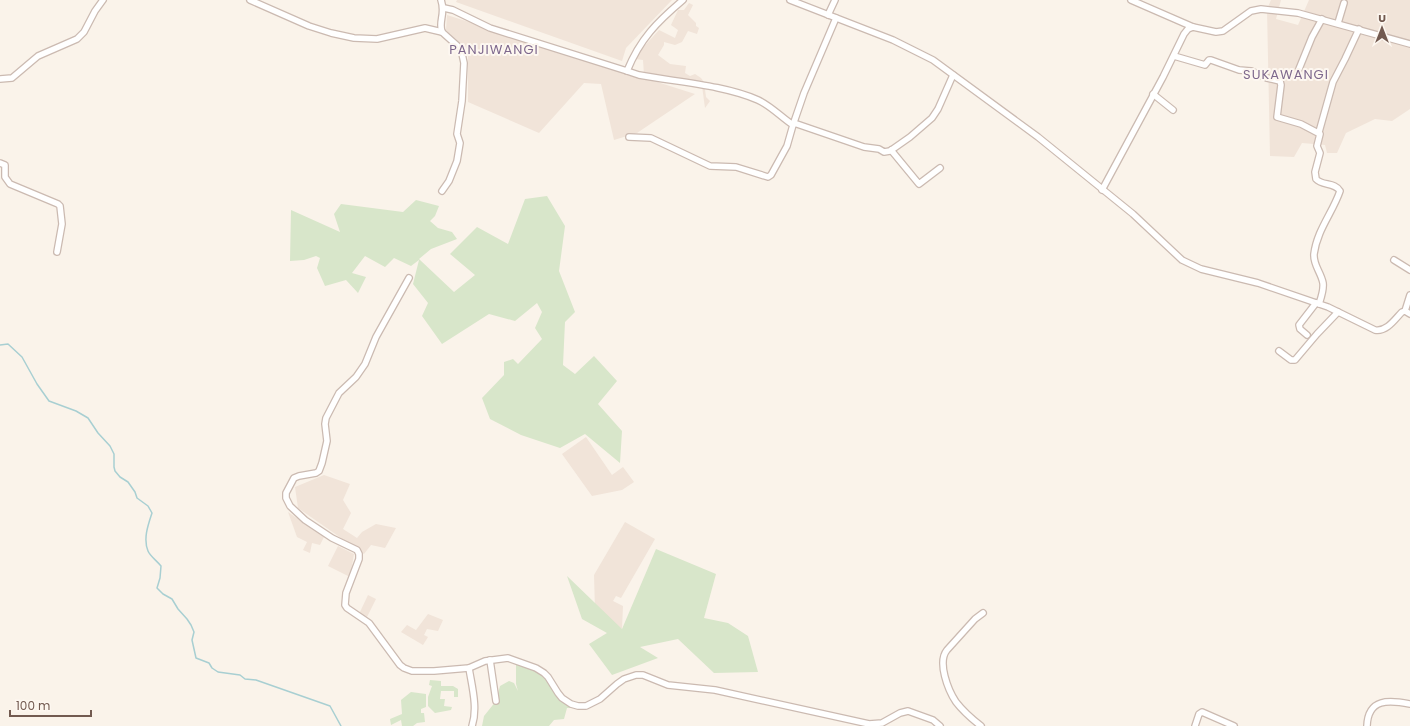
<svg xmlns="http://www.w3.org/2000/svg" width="1410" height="726" font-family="Poppins,sans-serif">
<rect width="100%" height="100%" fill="#faf3ea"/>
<!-- residential -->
<g fill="#f1e4d9">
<path d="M 457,0 L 672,0 L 626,48 L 622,61 L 456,2 Z"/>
<path d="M 1271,0 L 1281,0 L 1276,19 L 1298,25 L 1309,0 L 1410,0 L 1410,109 L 1392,121 L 1375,119 L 1346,133 L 1337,153 L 1327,153 L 1325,145 L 1302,143 L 1294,157 L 1270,156 L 1267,9 Z"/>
<path d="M 689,3 L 693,5 L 688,15 L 696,23 L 696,26 L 699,28 L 697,34 L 688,31 L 682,42 L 675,45 L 664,42 L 664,45 L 658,55 L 670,64 L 686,66 L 685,73 L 690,76 L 695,74 L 701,78 L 704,82 L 706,97 L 710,101 L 705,108 L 702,86 L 644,75 L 643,60 L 635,59 L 639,52 L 659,30 L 675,38 L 678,30 L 671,25 L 678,10 L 684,10 Z"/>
<path d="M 447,15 L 695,94 L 637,133 L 614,140 L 601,84 L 584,83 L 539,133 L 468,102 L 468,50 L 446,30 Z"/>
<path d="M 586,437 L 612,475 L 623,467 L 634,482 L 622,490 L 592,496 L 562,454 Z"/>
<path d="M 324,475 L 350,484 L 343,500 L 351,513 L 343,529 L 357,538 L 362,532 L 376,524 L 396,528 L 385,548 L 371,545 L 364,554 L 298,508 L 295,487 Z"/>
<path d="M 288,512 L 324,537 L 320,545 L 312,543 L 310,553 L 303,550 L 307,542 L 297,537 Z"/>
<path d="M 625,522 L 655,539 L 621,598 L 616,596 L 613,601 L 623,606 L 622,629 L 595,610 L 594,575 Z"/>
<path d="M 338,546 L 354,554 L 350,577 L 328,566 Z"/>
<path d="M 368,595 L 376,599 L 367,617 L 359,614 Z"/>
<path d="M 428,614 L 443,620 L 438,631 L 427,629 L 424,635 L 428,637 L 423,645 L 401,632 L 407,625 L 416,630 Z"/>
</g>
<!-- green -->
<g fill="#d8e6ca">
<path d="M 547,196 L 565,226 L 559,271 L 575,312 L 565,322 L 563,365 L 575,374 L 594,356 L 617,381 L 598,404 L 622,431 L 620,463 L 585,434 L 560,448 L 521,435 L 490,419 L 482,398 L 504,375 L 504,362 L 513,359 L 518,364 L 542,339 L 535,328 L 542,312 L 537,303 L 515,321 L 489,314 L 442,344 L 422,316 L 428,303 L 413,284 L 419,260 L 411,266 L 394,258 L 385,267 L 365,256 L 352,273 L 366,277 L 358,293 L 346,280 L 325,286 L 317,268 L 320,258 L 316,256 L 304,260 L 290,261 L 291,210 L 340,232 L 334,214 L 341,204 L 403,212 L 416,200 L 439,206 L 435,216 L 430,221 L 438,228 L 452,232 L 457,239 L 431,249 L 419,259 L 454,292 L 475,275 L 450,254 L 477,227 L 508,244 L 525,199 Z"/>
<path d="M 656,549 L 716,574 L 704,618 L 728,623 L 748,636 L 758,672 L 714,673 L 678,639 L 640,647 L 658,658 L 612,675 L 589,644 L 607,633 L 582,619 L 567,576 L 622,629 Z"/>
<path d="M 516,664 L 544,675 L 575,708 L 567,708 L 564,719 L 554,720 L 549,726 L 482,726 L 484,716 L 496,701 L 500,686 L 509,681 L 514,683 L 518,691 L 516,684 Z"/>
<path d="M 430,680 L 441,681 L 441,686 L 453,686 L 458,689 L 458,697 L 454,697 L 454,691 L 441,691 L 440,699 L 445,699 L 444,706 L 452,707 L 451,710 L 435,713 L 428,706 L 428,697 L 432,686 L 429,685 Z"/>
<path d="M 411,692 L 426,694 L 426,707 L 421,709 L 421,713 L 424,713 L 425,722 L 417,723 L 413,726 L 402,726 L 401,720 L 391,725 L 390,719 L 402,714 L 401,700 Z"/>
</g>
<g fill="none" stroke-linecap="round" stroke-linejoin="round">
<!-- stream -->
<path stroke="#a8cfd2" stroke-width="1.5" d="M 0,345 L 8,344 L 22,357 L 37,384 L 49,401 L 76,411 L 88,418 L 98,433 L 110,446 L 114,454 L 114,467 L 115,471 L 120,477 L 128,482 L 135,492 L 137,498 L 148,506 L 152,513 C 148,525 143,539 148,551 C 150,556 157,561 161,566 L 160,578 L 157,588 L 163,594 L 172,599 L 178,609 L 187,619 L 191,625 L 194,632 L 192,640 L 196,658 L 209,663 L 212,668 L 218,672 L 240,675 L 245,679 L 256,680 L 330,706 L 341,726"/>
<defs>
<g id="street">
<path d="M 250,0 L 309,26 L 331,33 L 354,38 L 377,39 L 425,28 L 442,32"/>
<path d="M 441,0 C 446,14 438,21 442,32 L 461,49 L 464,63 L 462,101 L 457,134 L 460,143 L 457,161 L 449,181 L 442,191"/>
<path d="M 790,0 L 893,40 L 933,60 L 1038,137 L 1133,214 L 1182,260 L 1201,269 L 1258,283 L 1328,307 L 1375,330 C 1387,332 1395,319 1402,312 L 1405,311 L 1410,314"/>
<path d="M 1131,0 L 1193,27"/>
<path d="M 444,8 L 453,10 L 490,28 L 627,71 C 640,39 657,22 683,0"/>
<path d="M 828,15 L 835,0"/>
<path d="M 1338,23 L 1344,3"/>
<path d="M 1174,56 L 1205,65 L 1209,60 L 1211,60 L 1239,70 L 1251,71 L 1267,78 L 1280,81 L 1281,85 L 1277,117 L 1301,124 L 1320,134 L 1317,146 L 1320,153 L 1315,172 L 1316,179 C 1322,186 1335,182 1340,191 C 1333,212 1317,230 1314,254 C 1313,265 1321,272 1323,283 C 1324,290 1321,298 1319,304"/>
<path d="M 1299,69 L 1312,37 L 1322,19"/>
<path d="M 627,71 L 639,75 C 676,82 724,85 758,100 C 771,106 781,117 793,125 L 787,146 L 771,175 L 768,177 L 736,167 L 710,166 L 651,138 L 629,137"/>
<path d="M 0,79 L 12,78 L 38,56 L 77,39 L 84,32 L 95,11 L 103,0"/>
<path d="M 1153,94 L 1173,110"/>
<path d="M 794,123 L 864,147 L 879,149 L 884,152 L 890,151 L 910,137 L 932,118 L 938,109 L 953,75"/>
<path d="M 793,125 L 804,93 L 836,18"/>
<path d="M 1319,132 L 1333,82 L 1345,59 L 1359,29"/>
<path d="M 891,150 L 919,184 L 940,168"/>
<path d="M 0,163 L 5,165 L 5,177 L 10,184 L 58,204 L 60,206 L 62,224 L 57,252"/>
<path d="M 1102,190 L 1163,77 L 1184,34 L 1188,29 L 1193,27 L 1216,32 L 1223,31 L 1251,11 L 1261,9 L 1298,13 L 1410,44"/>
<path d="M 1394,260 L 1410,270"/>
<path d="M 409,278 L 376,337 L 365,364 L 356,377 L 339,393 L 326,418 L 325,424 L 327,441 L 322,463 L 319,471 L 316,473 L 299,476 L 294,478 L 286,493 L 286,498 L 290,506 L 305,520 L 332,538 L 357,550 L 359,554 L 359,559 L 346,593 L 345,605 L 347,608 L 369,623 L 400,665 L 404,668 L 412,671 L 434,671 L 469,668 L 485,661 L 508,658 L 536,668 L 544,673 L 548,677 L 558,693 L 562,698 L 571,704 L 578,706 L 586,706 L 600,699 L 617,684 L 624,679 L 636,675 L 643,675 L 668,685 L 715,690 L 869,724 L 882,723 L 900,713 L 908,711 L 933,720 L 940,726"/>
<path d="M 1405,311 L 1410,295"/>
<path d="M 1307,335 L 1300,329 L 1299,325 L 1316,303"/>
<path d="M 1279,351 L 1291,360 L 1295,360 L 1317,334 L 1338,312"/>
<path d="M 490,660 L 496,701"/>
<path d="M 469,668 C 472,687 478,708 472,726"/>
<path d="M 981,726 C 972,719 963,711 956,702 C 948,690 937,662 947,650 L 975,619 L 983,613"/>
<path d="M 1195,726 L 1199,714 L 1202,712 L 1234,726"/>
<path d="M 1367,726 C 1368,698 1389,700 1410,704"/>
</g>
</defs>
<!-- street casing -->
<use href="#street" stroke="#cbbab1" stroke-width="8"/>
<!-- street -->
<use href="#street" stroke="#fff" stroke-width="5.5"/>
</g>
<g text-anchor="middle" stroke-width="4" stroke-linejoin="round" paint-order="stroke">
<!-- quarter labels -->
<g font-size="13" letter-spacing="1" fill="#7e688d" stroke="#fdf7f0">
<text x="494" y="54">PANJIWANGI</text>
<text x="1286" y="79">SUKAWANGI</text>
</g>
</g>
<!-- north arrow -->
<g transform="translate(1382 28)" stroke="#fdf7f0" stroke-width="3" paint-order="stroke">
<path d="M0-3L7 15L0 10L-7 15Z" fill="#725a50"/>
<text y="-6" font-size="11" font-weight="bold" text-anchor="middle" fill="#725a50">U</text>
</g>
<!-- scale -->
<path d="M10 710v6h81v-6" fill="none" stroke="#725a50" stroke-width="2"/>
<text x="16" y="710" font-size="12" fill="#725a50" stroke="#fdf7f0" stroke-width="3" paint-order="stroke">100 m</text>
</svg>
